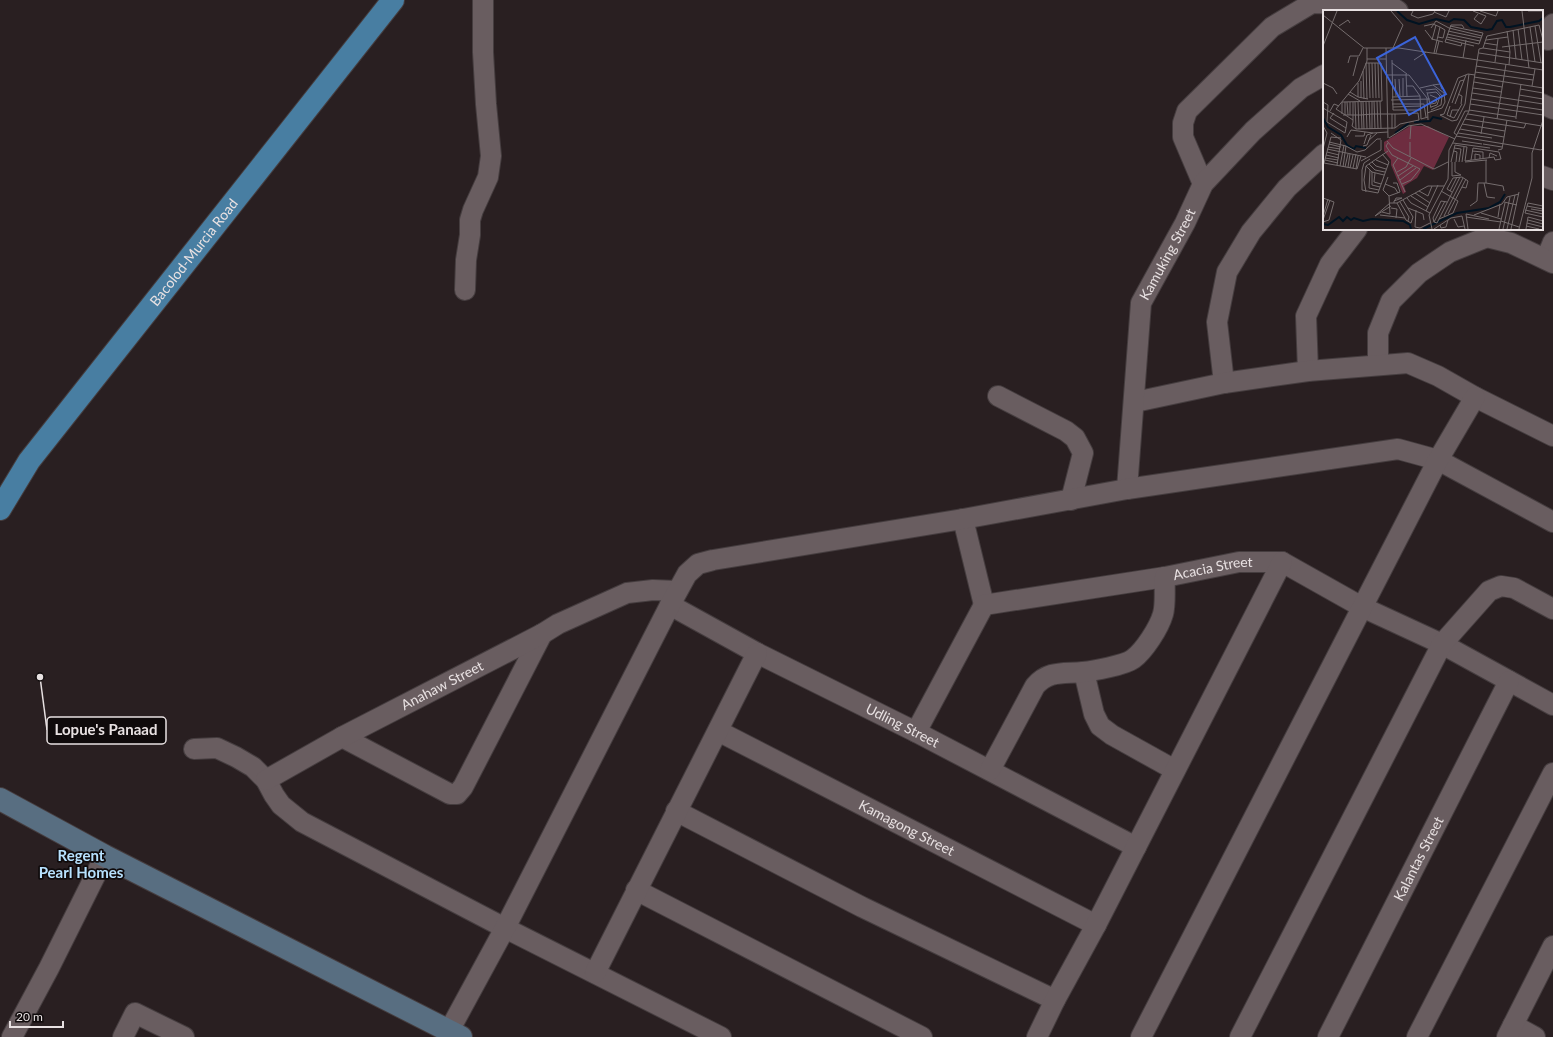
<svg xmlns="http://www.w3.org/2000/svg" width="1553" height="1037" font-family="Lato,sans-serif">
<rect width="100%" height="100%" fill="#291f21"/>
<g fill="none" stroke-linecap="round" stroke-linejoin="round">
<defs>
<g id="street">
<path d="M 1548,40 L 1553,24"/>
<path d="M 1542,104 L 1553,109"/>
<path d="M 1542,176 L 1553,180"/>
<path d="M 1203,184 L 1183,137 L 1183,123 L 1187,111 L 1272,27 L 1312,3 L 1389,5 L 1398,11"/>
<path d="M 1546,259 L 1553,242"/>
<path d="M 465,290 L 466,260 L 470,235 L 470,220 L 473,210 L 488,177 L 491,156 L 486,104 L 483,52 L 483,0"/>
<path d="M 1378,365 L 1378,333 L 1391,301 L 1419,273 L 1450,252 L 1487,237 L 1511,243 L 1553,263"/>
<path d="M 1308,371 L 1306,316 L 1330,264 L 1357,229"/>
<path d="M 1224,383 L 1217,322 L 1227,272 L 1251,232 L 1287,188 L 1324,154"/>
<path d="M 998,396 L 1066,431 L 1075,438 L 1083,453 L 1071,500"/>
<path d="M 1135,402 L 1224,383 L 1308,371 L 1408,363 L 1438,376 L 1475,397 L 1553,436"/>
<path id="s1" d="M 1127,489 L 1141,303 L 1185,223 L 1203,184 L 1253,131 L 1301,88 L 1324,75"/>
<path d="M 963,519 L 984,605"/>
<path id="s2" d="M 670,605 L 757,653 L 916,732 L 1136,847"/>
<path d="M 1084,672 L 1094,714 L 1100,726 L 1112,735 L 1175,770"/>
<path id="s3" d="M 718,731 L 1096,925"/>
<path id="s4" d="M 916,732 L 984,605 L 1165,577 L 1239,562 L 1282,562 L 1362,607 L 1442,644 L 1553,705"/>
<path d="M 342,737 L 450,794 L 457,794 L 463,787 L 542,634"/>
<path d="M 194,749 L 217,748 L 236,757 L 253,767 L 266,780 L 274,795 L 281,805 L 302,822 L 505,928 L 721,1037"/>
<path d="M 990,770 L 1035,686 C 1049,670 1063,674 1083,672 C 1093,671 1125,665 1133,659 C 1144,651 1159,628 1163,614 C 1166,604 1164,588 1165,577"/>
<path id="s5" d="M 266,780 L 342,737 L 542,634 L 558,624 L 627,593 L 653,590 L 677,591"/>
<path d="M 676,811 L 862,907 L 1055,1000"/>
<path d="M 636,890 L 922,1037"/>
<path d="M 595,973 L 757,653"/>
<path d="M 1513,1025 L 1535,1037"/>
<path d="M 449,1031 L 505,928 L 670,605 L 687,574 L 698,564 L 713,560 L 963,519 L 1127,489 L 1398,449 L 1438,460 L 1553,522"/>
<path d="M 12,1037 L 49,968 L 105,856"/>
<path d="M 123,1037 L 135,1013 L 184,1037"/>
<path d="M 1037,1037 L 1055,1000 L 1096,925 L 1282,562"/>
<path d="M 1141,1037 L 1438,460 L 1475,397"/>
<path d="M 1240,1037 L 1442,644 L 1489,591 L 1501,586 L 1514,588 L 1553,609"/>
<path id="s6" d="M 1328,1037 L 1509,681"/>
<path d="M 1417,1037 L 1553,773"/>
<path d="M 1507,1037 L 1553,946"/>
</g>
<path id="secondary" d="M 0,799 L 105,856 L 461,1037"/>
<g id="primary">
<path id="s7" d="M 0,509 L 29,461 L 393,0"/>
</g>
</defs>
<!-- street casing -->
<use href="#street" stroke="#453d3f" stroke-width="22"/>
<!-- secondary casing -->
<use href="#secondary" stroke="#453d3f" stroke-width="24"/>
<!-- primary casing -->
<use href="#primary" stroke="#453d3f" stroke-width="24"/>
<!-- street -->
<use href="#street" stroke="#695d60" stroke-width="20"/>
<!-- secondary -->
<use href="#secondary" stroke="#586e81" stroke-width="22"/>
<!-- primary -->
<use href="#primary" stroke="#487ea2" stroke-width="22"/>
</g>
<g text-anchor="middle" stroke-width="3.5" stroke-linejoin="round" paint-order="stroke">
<!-- street labels -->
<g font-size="14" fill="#e8e1e2" stroke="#0f0a0b">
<text dy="5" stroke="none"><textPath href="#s7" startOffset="322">Bacolod-Murcia Road</textPath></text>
<text dy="5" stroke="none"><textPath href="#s1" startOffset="242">Kamuking Street</textPath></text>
<text dy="5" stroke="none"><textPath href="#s4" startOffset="376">Acacia Street</textPath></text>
<text dy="5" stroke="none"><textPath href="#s5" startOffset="200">Anahaw Street</textPath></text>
<text dy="5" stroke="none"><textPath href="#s2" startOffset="262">Udling Street</textPath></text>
<text dy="5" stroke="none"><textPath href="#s3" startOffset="212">Kamagong Street</textPath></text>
<text dy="5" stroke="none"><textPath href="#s6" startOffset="200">Kalantas Street</textPath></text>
</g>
<!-- neighbourhood labels -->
<g font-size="15" font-weight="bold" fill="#b7e1fe" stroke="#0f0a0b">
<text x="81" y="861">Regent<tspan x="81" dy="17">Pearl Homes</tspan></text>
</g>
</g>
<!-- overview -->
<g transform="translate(1323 10)">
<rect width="220" height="220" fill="#291f21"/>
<path d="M 87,116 L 105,116 L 126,127 L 110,160 L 101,156 L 94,168 L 81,176 L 83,182 L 80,184 L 68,155 L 68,150 L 61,141 L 61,132 Z" fill="#6e2d40"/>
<path fill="none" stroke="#001322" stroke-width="2" d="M 74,1 L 84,10 L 96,14 L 113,9 L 126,12 L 131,9 L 141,10 L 148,17 L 164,20 L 169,19 L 174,11 L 179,10 L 183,17 L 187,17 L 216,11 L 220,8M 0,108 L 5,117 L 18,125 L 24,135 L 31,139 L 33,136 L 43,138M 91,112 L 107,111 L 110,107 L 119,109M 72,123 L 86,113M 49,209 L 80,211 L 87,215 L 88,219M 0,214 L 5,215 L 16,207 L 20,211 L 24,207 L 28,210 L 31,208 L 40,211 L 49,209M 100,219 L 134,203 L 166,198 L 177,192 L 182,184"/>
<path fill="none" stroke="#756d6e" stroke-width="1" d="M 68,1 L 80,15 L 70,38M 90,1 L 88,5 L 95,8 L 110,4 L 112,1M 150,1 L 163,6 L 158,14 L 151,9 L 155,4M 157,1 L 173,6 L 175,1M 199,1 L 206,58M 205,1 L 219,1M 111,2 L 123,7 L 126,1M 0,5 L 41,38 L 76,38 L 220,60M 16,16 L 25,10 L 27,13M 101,16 L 110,14 L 117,17 L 111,43M 212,16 L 218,53M 207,17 L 212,52M 108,18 L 113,11 L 126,18M 126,18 L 159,26M 195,19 L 199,50M 102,20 L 109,29 L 120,32M 190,20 L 193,49M 125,21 L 158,28M 124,24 L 157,31M 115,27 L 120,28 L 122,20 L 117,17M 124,27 L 156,34 L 160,23 L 127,16M 123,29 L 151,36M 109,30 L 113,15M 163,30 L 185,27M 139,33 L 138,36 L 122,32 L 128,15 L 139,15 L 141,18M 161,33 L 174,35M 0,36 L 14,1M 179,37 L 220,32M 63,38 L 65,128M 160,38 L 187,42 L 184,21M 113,43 L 116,31M 156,43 L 220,53M 140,48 L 143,30M 44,49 L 63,49M 69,50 L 70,100 L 98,100M 91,50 L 103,42M 172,52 L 175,29M 25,53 L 27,46 L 36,46 L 40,38M 43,53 L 44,89M 46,53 L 47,88M 49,53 L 50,88M 52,53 L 53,88M 55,53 L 56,88M 69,53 L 84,64M 186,55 L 187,42M 153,56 L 211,65M 40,61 L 41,89M 152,62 L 210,70M 83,64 L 84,86M 63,65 L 86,65 L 104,88 L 105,110M 30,66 L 35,47M 151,67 L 220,78M 80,68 L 80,86M 72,69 L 73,86M 76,69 L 77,86M 38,71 L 38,88M 151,72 L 179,77M 0,73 L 10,78 L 14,84M 35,73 L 35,87M 110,75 L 117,74 L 119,79M 84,76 L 90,76 L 97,86 L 98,109 L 105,107M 209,76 L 212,59M 97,78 L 110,75 L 121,83 L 122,92 L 119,98 L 104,103M 150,78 L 179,82M 197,79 L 220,83M 103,80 L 113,79 L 119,86 L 118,95 L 108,100M 27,82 L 35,87 L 45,89M 104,82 L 108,98M 105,83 L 113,82 L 117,86 L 114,95 L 108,97M 149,83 L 220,94M 25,84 L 37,91M 135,84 L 139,86 L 138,94M 107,85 L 114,88 L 113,93 L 108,94M 196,85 L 220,89M 69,87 L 97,86M 148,89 L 220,100M 68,90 L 107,89M 46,91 L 47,119M 49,91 L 49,119M 51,91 L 52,119M 54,91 L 55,119M 57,91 L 58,119M 0,92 L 5,95 L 4,112 L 22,123 L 23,118 L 7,108 L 11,103M 22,92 L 22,105M 24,92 L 25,105M 27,92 L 27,105M 32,92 L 33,119M 35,92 L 36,119M 38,92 L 39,119M 40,92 L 41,119M 43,92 L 44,119M 129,93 L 137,71 L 141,70M 69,94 L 101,94 L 103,107M 132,94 L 143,65M 147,94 L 220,105M 127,96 L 124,105 L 131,108 L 139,94M 70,97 L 98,96M 0,98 L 24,112 L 23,118M 146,100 L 193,107 L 193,109M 7,101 L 11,94 L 16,96M 19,104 L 19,92 L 59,91 L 58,53 L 43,53M 69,104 L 69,119M 72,104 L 72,118M 121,104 L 117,105 L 129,111 L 134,110 L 142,94 L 146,64M 121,104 L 135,68 L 145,64 L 152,65M 145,104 L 219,116M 20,105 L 38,105 L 49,104 L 75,104 L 95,103 L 96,110 L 77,114 L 72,118 L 33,119 L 29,116 L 30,112 L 30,92M 127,107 L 129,100 L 136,100M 193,107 L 198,74M 142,109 L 201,118 L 203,113M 174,109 L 183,54M 30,110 L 13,99 L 36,71 L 44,51 L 44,38M 139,114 L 182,121M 0,116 L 4,123 L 0,139M 137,119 L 181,127M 8,123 L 18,130 L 14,155M 135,123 L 169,128M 158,124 L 161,107M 134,125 L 131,123 L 142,101 L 146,101M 32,126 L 41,126 L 42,122M 133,126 L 218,140 L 220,138M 24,127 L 28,120 L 50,123M 18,128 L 8,127 L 1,153 L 34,159 L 38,146M 66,128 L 85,116 L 98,114 L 132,129M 87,129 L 88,115M 45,131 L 54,123M 64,131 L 70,138 L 111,159M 139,131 L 159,134M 6,132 L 23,136 L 34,142 L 42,140 L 54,129 L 58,129M 65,133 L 63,136 L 69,145 L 97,159 L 88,170 L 79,174M 130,133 L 167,138M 6,134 L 18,137M 41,134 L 44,125 L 50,123 L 65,122M 160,134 L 179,137M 40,136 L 44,135 L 48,125M 5,137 L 17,139M 131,138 L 138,139 L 136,152M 4,139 L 43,147M 175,140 L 179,139 L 184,110M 131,141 L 134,142 L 133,152M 149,141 L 160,142 L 160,148M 4,142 L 16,145M 3,145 L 16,148M 87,147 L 87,132M 2,148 L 15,150M 75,148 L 70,155 L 82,182M 166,148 L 167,143 L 174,146M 47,149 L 41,153 L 39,160 L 39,180 L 55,183 L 66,152 L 59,144M 152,149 L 152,144 L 157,145 L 157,149M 2,150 L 15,153M 53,150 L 65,155M 38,151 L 58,140 L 58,130M 49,152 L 53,156 L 63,159M 128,152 L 132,135 L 144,137 L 142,151 L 171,147 L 172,150 L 178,149 L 176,142 L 150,138 L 148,150M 129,152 L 129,166 L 138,165 L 132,162 L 132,152M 139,152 L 141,137M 142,152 L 164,150M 46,154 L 52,160 L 62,162M 17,156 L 21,135M 43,156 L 49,162 L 61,165M 20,157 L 23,136M 22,157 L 25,144M 25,157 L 27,144M 27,158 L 30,145M 30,158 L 33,144M 33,159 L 35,146M 111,159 L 125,152M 47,160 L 46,178 L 56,180M 49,162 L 49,175 L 57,177M 74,162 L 83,157 L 88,148M 52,163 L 51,172 L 58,174M 75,166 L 90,156M 65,167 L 60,180 L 66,186M 77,170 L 93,158M 161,173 L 164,187 L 172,188M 163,173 L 180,176 L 181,181M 62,174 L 72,178 L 75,183M 96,181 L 105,186 L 109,176M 127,181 L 134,167M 43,182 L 41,170 L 43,156 L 65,141M 129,182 L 124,179 L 130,168 L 139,167 L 145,171 L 143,178 L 139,177M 92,183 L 107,193M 88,186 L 105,197M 0,188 L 11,192 L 6,210 L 0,212M 84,188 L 88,193 L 107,203M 77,192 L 86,207 L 85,211M 181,192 L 194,195M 71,193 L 71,191 L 72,190 L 73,188 L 79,188 L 71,191M 74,193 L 83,210 L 88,213 L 90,207 L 80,190M 68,196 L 52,206 L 67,193 L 74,193 L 105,176 L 121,176M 147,196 L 154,191 L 155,173 L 163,173 L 163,150M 204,196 L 220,199M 220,196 L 205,193 L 202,203 L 220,207M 68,198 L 74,199 L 73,208M 85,198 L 100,204 L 101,210M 208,199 L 220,201M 93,200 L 92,217 L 97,218 L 107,213M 202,200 L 220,204M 103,201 L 115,175M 59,202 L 67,204 L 66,186 L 77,182 L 74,173 L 70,173M 158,203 L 178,209M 125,204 L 143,169M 57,205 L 82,208M 151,205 L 179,194 L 184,187 L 196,184M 0,206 L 5,189M 121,206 L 140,168M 143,207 L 178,212M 175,207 L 177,194M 116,209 L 130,203 L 135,191 L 118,181M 131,209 L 135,217 L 141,216M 0,210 L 7,190M 205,210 L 220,214M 178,211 L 196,217M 111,212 L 114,213 L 137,167M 111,212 L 110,208 L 118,191 L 124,192M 111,212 L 122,191M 204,213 L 220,217M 117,215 L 118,218 L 123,217 L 125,210M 203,216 L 216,219M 109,219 L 106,205 L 125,169 L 126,140 L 146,101 L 156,39 L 160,38 L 164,26 L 216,15 L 220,30M 111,219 L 128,208 L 139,206 L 142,219M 145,219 L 143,204 L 166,209M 176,219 L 182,193M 180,219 L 187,187M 184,219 L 192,185M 188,219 L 196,182M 196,219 L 209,168 L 209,143 L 220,110M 203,219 L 205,207 L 220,211"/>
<path fill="#3b64da" fill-opacity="0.15" stroke="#3b64da" stroke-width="2" d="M 92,27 L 123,84 L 86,105 L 54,48 Z"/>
<rect width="220" height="220" fill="none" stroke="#e8e1e2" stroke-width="2"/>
</g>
<!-- callouts -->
<path fill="none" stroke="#e8e1e2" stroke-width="1.5" d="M40 677L47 730"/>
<circle fill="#e8e1e2" stroke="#0f0a0b" stroke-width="1.5" cx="40" cy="677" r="4"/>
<rect fill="#0f0a0b" stroke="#e8e1e2" stroke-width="1.5" x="47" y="717" width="119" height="27" rx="4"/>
<g font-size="15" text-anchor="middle" font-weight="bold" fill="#e8e1e2">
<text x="106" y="735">Lopue's Panaad</text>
</g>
<!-- scale -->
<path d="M10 1021v6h53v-6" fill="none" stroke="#e8e1e2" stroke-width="2"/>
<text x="16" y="1021" font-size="12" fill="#e8e1e2" stroke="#0f0a0b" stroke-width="3" paint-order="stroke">20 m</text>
</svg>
